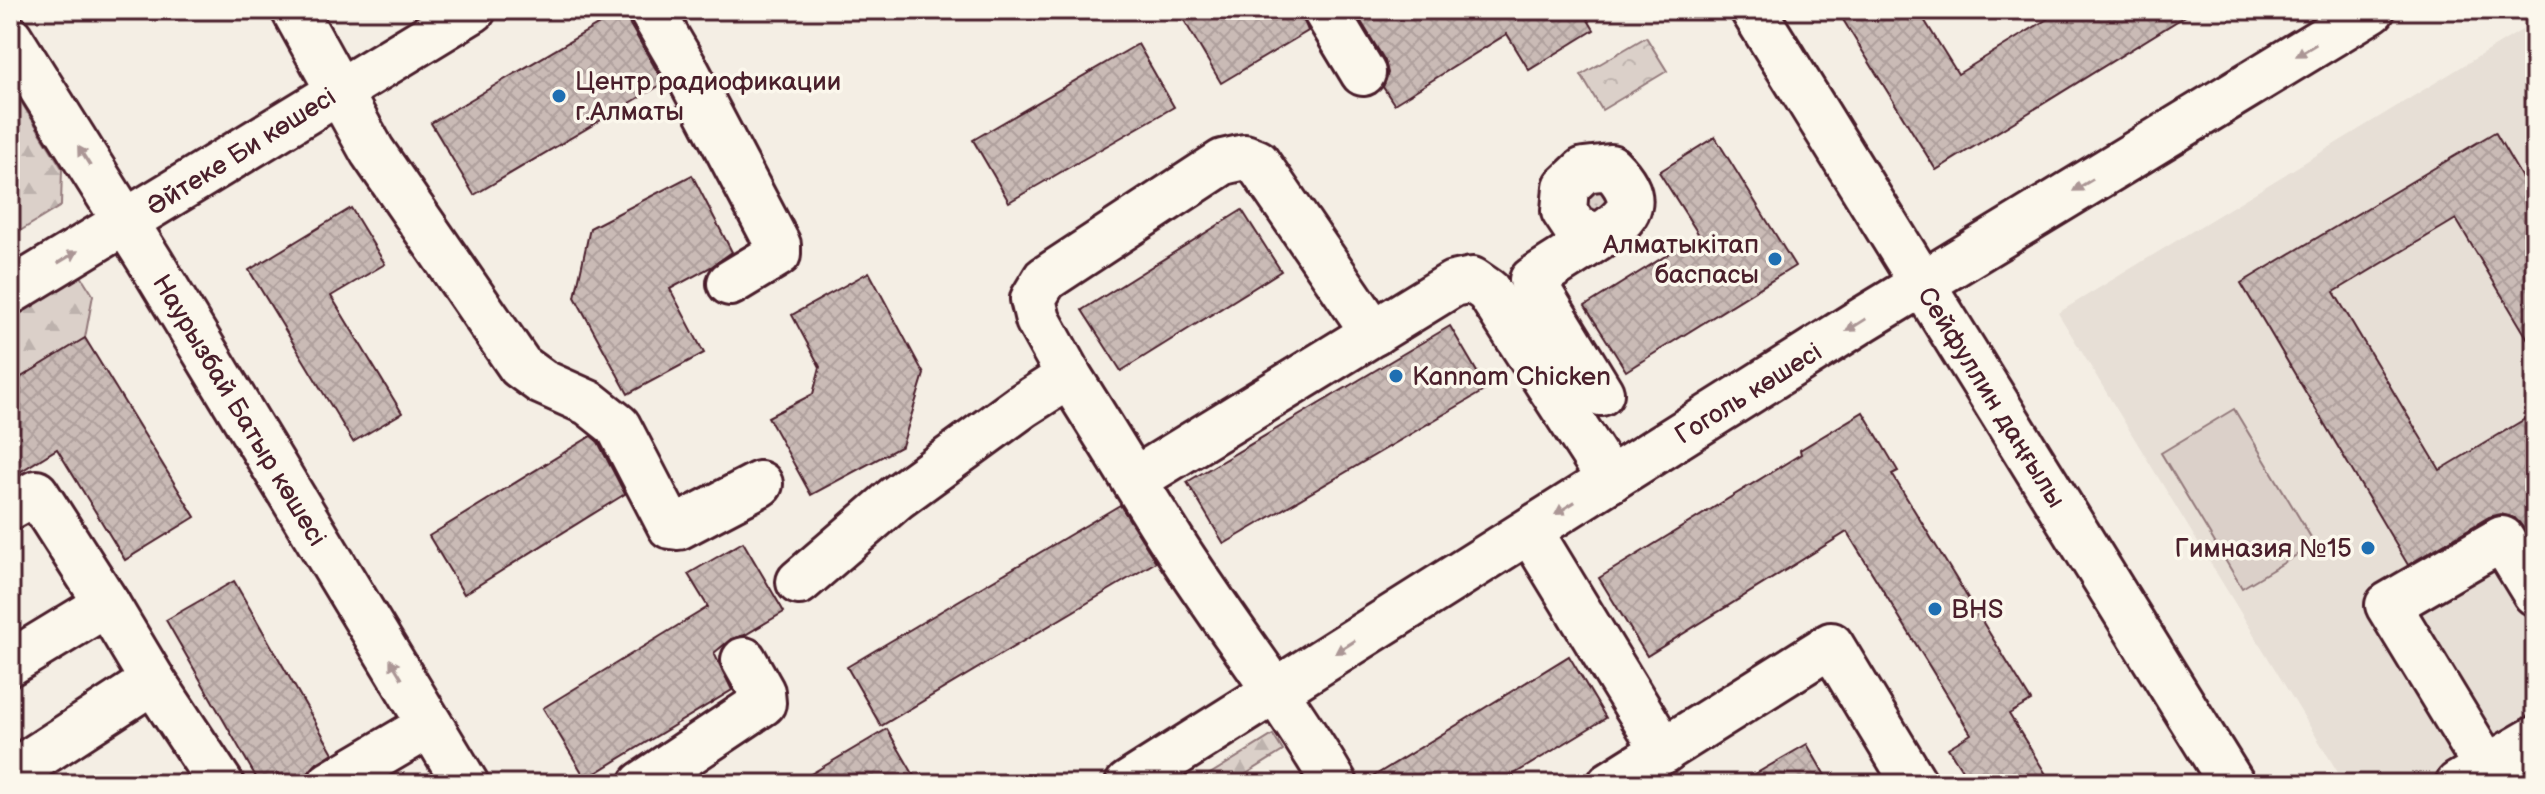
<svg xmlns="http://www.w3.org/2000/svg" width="2545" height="794" font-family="'Balsamiq Sans',sans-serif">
<defs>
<pattern id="grass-dots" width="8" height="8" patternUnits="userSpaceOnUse" patternTransform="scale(2)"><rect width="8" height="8" fill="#dbd0c9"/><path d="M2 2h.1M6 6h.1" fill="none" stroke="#bdb2ad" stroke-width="1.8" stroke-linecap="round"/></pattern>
<pattern id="forest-firs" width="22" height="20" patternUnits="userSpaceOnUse" patternTransform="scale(2)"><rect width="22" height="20" fill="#dbd0c9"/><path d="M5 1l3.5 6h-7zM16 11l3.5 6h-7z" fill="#bdb2ad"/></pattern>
<pattern id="park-crowns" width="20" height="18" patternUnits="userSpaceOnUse" patternTransform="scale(2)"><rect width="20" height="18" fill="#dbd0c9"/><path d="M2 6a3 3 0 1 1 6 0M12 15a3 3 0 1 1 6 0" fill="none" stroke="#bdb2ad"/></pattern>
<pattern id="building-cross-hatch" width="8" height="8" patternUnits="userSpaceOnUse" patternTransform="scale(2)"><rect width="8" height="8" fill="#cabbb6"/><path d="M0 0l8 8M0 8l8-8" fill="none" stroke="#afa09d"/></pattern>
</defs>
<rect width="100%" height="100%" fill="#f4eee4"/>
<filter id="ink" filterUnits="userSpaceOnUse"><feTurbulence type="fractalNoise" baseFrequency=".0125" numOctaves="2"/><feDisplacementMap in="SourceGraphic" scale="16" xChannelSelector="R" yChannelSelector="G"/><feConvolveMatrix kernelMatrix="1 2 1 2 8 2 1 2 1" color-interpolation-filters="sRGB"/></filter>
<g filter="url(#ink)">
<!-- built -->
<path fill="#e7dfd6" d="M 2530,25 L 2535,33 L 2535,784 L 2345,784 L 2058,313 Z"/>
<!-- grass -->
<path fill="url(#grass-dots)" stroke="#92787a" stroke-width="2" d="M 1601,181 L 1618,206 L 1587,219 L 1584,189 Z"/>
<!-- forest -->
<g fill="url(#forest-firs)" stroke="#92787a" stroke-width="2">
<path d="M 10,84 L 62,168 L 61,206 L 10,237 Z"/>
<path d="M 69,257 L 93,295 L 85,338 L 10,384 L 10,292 Z"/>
<path d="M 1273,735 L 1283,751 L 1230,784 L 1194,784 Z"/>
</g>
<!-- park -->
<path fill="url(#park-crowns)" stroke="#92787a" stroke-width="2" d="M 1646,37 L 1667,71 L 1602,110 L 1581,75 Z"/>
<!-- pitch -->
<path fill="#dbd0c9" stroke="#92787a" stroke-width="2" d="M 2234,409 L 2315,544 L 2242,588 L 2161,453 Z"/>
<!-- building -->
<g fill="url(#building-cross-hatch)" stroke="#4a1f2b" stroke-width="2">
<path d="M 623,10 L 626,10 L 629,23 L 664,83 L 474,195 L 431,123 Z"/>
<path d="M 1178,10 L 1300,10 L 1308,31 L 1221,83 Z"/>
<path d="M 1354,10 L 1582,10 L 1594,30 L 1529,70 L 1507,34 L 1394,104 L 1383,87 L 1388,73 L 1385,61 Z"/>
<path d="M 1837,10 L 1918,10 L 1958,74 L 2062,10 L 2195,10 L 1936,170 Z"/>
<path d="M 1138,44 L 1174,107 L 1009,202 L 973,140 Z"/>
<path d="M 2495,132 L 2535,200 L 2535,351 L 2456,219 L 2334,292 L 2440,470 L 2535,413 L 2535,545 L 2515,518 L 2501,514 L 2489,517 L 2408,565 L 2241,283 Z"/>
<path d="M 1715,137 L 1795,266 L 1626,371 L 1585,306 L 1699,235 L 1659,172 Z"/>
<path d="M 692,175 L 732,252 L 711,267 L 670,289 L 704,353 L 628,394 L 575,297 L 590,228 Z"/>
<path d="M 351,208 L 385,264 L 331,296 L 402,413 L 353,442 L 249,270 Z"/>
<path d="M 1242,210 L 1281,271 L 1121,371 L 1082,310 Z"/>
<path d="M 869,272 L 924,374 L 902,446 L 811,495 L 768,417 L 813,394 L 820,367 L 792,315 Z"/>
<path d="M 1450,326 L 1487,389 L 1224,544 L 1187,482 Z"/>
<path d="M 85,338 L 195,517 L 125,560 L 57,449 L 10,478 L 10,384 Z"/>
<path d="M 1863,412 L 1898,471 L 1892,474 L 2031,701 L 2009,714 L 2052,784 L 1971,784 L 1948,748 L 1971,734 L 1847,532 L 1647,656 L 1599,578 L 1801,454 L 1800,450 Z"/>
<path d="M 591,436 L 598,442 L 625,494 L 464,594 L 429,536 Z"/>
<path d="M 1120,505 L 1156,562 L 881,726 L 847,667 Z"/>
<path d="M 743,542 L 784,612 L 745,635 L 731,639 L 714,653 L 732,690 L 586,779 L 543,708 L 708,607 L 688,574 Z"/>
<path d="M 234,581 L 333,753 L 317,763 L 307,775 L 292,784 L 260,784 L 166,620 Z"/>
<path d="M 1569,656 L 1606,718 L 1498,784 L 1361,784 Z"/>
<path d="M 887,729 L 919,784 L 794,784 Z"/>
<path d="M 1807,744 L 1830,784 L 1738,784 Z"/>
</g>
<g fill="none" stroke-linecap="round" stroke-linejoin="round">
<defs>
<g id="minor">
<path d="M 294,10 L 372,151 L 520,366 L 542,382 L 589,403 L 618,426 L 670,526 L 678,527 L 760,484"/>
<path d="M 651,10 L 686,70 L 778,245 L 778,254 L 730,283"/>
<path d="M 1325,10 L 1363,73"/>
<path d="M 1600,236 L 1576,229 L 1564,211 L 1566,187 L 1584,170 L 1610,167 C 1651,207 1620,223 1585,246 C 1568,257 1550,268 1532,280 L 1601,393"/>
<path d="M 10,292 L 473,10"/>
<path d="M 1069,376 L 1038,320 L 1033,299 L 1045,279 L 1223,162 L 1245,157 L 1257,162 L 1374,333"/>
<path d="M 1136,479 L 1453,284 L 1472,280 L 1488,291 L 1610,480"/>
<path d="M 10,507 L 36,493 L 107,604"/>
<path d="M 1530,531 L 1664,751"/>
<path d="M 799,582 L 896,498 L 1022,406 L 1069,376 C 1104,431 1137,486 1172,541 C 1224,623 1286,700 1335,784"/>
<path d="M 10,663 L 107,604 L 153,681 L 221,784"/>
<path d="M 2487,768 L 2388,605 L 2502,539 L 2535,593"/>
<path d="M 10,774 L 153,681"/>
<path d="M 330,784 L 430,725"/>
<path d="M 642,784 L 763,703 L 762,692 L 744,660"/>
<path d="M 1610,784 L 1831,645 L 1915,784"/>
<path d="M 2458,784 L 2535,739"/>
</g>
<g id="major">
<path d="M 1753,10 L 2232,784"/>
<path d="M 10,38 L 150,261 L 466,784"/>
<path d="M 1128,784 L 1864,319 L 2372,10"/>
</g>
</defs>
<!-- minor casing -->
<use href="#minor" stroke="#4a1f2b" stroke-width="50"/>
<!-- major casing -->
<use href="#major" stroke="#4a1f2b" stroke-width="50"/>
<!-- minor -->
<use href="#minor" stroke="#fbf7ec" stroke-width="44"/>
<!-- major -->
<use href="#major" stroke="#fbf7ec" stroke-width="44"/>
</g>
<!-- one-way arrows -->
<defs><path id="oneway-solid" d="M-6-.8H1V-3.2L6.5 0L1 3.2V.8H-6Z" transform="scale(2)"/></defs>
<g fill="#ab9695">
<use href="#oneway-solid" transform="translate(2306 50) rotate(149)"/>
<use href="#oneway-solid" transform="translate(84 156) rotate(-122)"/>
<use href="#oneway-solid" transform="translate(2083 185) rotate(149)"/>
<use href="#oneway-solid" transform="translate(68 257) rotate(-31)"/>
<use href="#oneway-solid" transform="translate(1856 325) rotate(148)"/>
<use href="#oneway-solid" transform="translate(1565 508) rotate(148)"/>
<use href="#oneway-solid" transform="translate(1345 647) rotate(148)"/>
<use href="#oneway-solid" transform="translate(396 669) rotate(-121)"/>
</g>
</g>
<!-- markers -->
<g fill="#1f6fb2" stroke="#fbf7ec" stroke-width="3">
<circle cx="559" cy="96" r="8"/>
<circle cx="1775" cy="259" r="8"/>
<circle cx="1396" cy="376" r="8"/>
<circle cx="2368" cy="548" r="8"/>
<circle cx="1935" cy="609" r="8"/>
</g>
<g text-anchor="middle" stroke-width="7" stroke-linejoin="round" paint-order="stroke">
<!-- poi labels -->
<g font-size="26" fill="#4a1f2b" stroke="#fbf7ec" text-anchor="start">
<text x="575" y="90">Центр радиофикации<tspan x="575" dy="30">г.Алматы</tspan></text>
<text x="1759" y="253" text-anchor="end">Алматыкітап<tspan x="1759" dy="30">баспасы</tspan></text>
<text x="1412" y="385">Kannam Chicken</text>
<text x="2352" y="557" text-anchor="end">Гимназия №15</text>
<text x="1951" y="618">BHS</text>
</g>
<!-- street labels -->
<g font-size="26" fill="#4a1f2b" stroke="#fbf7ec">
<text transform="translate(241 151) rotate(-32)" y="9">Әйтеке Би көшесі</text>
<text transform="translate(1748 393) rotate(-32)" y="9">Гоголь көшесі</text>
<text transform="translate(1992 397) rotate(58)" y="9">Сейфуллин даңғылы</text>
<text transform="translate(240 410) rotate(59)" y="9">Наурызбай Батыр көшесі</text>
</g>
</g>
<!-- margin -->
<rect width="2545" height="794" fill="none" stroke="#fbf7ec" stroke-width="40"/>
<rect x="20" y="20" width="2505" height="754" fill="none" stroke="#4a1f2b" stroke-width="3" filter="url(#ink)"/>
</svg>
